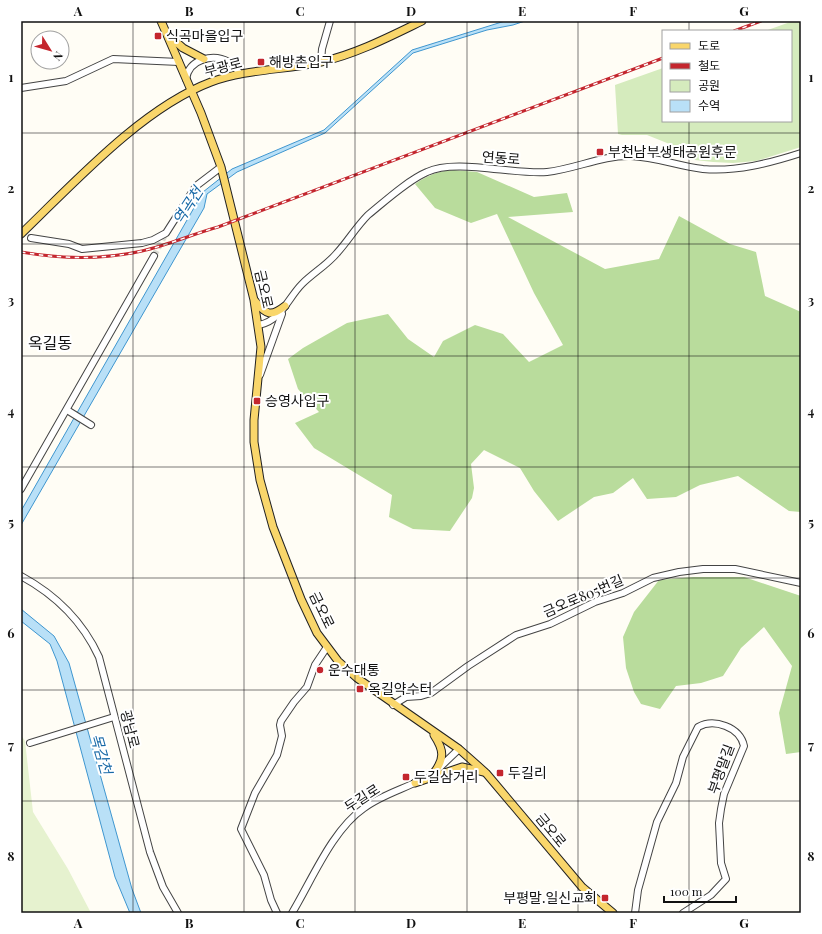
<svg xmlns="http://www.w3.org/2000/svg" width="822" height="934" font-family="'Playfair Display','Noto Sans KR',serif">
<rect width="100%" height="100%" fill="#fffdf5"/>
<!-- green -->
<path fill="#d5ebbd" d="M 793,21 L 801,21 L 801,147 L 756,161 L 733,163 L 713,162 L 695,160 L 677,147 L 647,135 L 622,135 L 618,134 L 615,85 L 663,68 L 663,121 L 791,121 L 791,31 L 765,31 Z"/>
<!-- forest -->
<g fill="#b9dc9c">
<path d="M 454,170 L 477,172 L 534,197 L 567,193 L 573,212 L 508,217 L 605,269 L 659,259 L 679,216 L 730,244 L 756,252 L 765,296 L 801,312 L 801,512 L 789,511 L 738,476 L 700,485 L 676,497 L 647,499 L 633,478 L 613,493 L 594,497 L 558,521 L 534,491 L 520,468 L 484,450 L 471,464 L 474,488 L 472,498 L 450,531 L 413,529 L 389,517 L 392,495 L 314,448 L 295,423 L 319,412 L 298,389 L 288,359 L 303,348 L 347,323 L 388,314 L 408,339 L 434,357 L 443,341 L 475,325 L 503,334 L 529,362 L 563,345 L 534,293 L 497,214 L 471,223 L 435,208 L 415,184 C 428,175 438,171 454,170 Z"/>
<path d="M 693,577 L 744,577 L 801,596 L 801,752 L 786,754 L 779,713 L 792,666 L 764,627 L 741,648 L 723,676 L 701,683 L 676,686 L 660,709 L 641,704 L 634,692 L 626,668 L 623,637 L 634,612 L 659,580 Z"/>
</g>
<!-- pitch -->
<path fill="#e6f2cf" d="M 21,735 L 25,741 L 33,812 L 68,869 L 91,913 L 21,913 Z"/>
<!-- water -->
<g fill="#b9e0f7" stroke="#3f96cf">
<path d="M 505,21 L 525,21 L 513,25 L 487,30 L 413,53 L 325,133 L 237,172 L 207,194 L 204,208 L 21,525 L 21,511 L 203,192 L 232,169 L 324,130 L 412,50 Z"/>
<path d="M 21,609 L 54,636 L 69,663 L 132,889 L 141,913 L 130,913 L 115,877 L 57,661 L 50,644 L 21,621 Z"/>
</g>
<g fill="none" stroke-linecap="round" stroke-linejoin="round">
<!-- minor-tunnel -->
<path stroke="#dbdad3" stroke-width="6" stroke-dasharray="6 3" stroke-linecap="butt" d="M 154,256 L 166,233"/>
<defs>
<g id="minor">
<path d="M 321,62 L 322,49 L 330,21"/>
<path d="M 186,79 C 189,59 213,53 229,62 C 234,65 237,70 240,74"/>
<path d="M 21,88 L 66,81 L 113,59 L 179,62"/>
<path d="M 31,238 L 69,244 L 82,249 L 142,243 L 153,240 L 166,233 L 196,186 L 221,167"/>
<path d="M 259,325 C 281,321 288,298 302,284 C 313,273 327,265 337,253 C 348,241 356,227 368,215 C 384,202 408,180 427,172 C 455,158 514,175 547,172 C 575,169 603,155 631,156 C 656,157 678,166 703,169 C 736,172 770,163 801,153"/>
<path d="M 260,375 L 282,314"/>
<path d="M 67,410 L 91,425"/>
<path d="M 21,489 L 154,256"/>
<path d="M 21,576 C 56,595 82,620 99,657 L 150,852 L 163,887 L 178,913"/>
<path d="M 393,705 L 406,697 L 421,696 L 431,693 L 468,666 L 516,635 L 550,624 L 595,602 L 623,593 L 653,578 L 679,572 L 703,569 L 735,569 L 801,583"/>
<path d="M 30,743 L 114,717"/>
<path d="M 435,772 L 459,749"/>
<path d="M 277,913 L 271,900 L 264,875 L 241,829 L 255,793 L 277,755 L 282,736 L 280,725 L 281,721 L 294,702 L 307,687 L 315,665 L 327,647"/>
<path d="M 292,913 C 312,880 332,830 364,808 C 380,796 400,790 419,781"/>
<path d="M 635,913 L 638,890 L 657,822 L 676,783 L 683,757 L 698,727 C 714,718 740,727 744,746 L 724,794 L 721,809 L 719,823 L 721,863 L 726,879 L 711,895 L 683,913"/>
</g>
<g id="major">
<path d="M 161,21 L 201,113 L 221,167 L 254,300 L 261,347 L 254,420 L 254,442 L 260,480 L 273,527 L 301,599 L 317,633 L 338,661 L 357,678 L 459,749 L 486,773 L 582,887 L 613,913"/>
<path d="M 168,35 L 183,48 L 204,59"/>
<path d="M 21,234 C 74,183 142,108 211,82 C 246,69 285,70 321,62 C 356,54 389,37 422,21"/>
<path d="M 255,301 C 266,315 271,317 285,306"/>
<path d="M 433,774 C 445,759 444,750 434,735"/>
<path d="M 415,783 L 462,767 L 484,772"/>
</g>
</defs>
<!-- minor casing -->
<use href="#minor" stroke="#444" stroke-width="8"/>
<!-- major casing -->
<use href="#major" stroke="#222" stroke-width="9"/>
<!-- minor -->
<use href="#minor" stroke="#fff" stroke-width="6"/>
<!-- major -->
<use href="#major" stroke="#f9d66b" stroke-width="7"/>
<defs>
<g id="rail">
<path d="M 734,31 L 761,21"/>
<path d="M 21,252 C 61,259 102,260 142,251 C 168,245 193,234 218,227 L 663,58"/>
</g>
</defs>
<!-- rail casing -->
<use href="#rail" stroke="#c4262e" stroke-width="3"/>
<!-- rail -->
<use href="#rail" stroke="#fff" stroke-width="1.5" stroke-dasharray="4.5" stroke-linecap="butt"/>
</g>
<!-- grid -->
<path fill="none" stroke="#111" stroke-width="1" stroke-opacity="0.55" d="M 133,21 L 133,913M 244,21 L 244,913M 355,21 L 355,913M 467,21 L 467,913M 578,21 L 578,913M 689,21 L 689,31M 689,121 L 689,913M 21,133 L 801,133M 21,244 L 801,244M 21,356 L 801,356M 21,467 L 801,467M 21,578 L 801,578M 21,690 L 801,690M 21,801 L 801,801"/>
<!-- markers -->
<g fill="#c4262e" stroke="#fff" stroke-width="1.5">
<rect x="154" y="32" width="8" height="8" rx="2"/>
<rect x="257" y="58" width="8" height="8" rx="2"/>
<rect x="596" y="148" width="8" height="8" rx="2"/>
<rect x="253" y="397" width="8" height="8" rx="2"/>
<circle cx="320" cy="670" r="4"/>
<rect x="356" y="685" width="8" height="8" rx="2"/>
<rect x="496" y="769" width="8" height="8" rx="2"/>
<rect x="402" y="773" width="8" height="8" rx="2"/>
<rect x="601" y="894" width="8" height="8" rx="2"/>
</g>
<g text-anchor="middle" stroke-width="4" stroke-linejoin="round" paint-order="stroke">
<!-- poi labels -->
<g font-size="14" fill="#111" stroke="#fff" text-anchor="start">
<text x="166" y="41">식곡마을입구</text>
<text x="269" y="67">해방촌입구</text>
<text x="608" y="157">부천남부생태공원후문</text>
<text x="265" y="406">승영사입구</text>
<text x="328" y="675">운수대통</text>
<text x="368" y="694">옥길약수터</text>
<text x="508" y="778">두길리</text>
<text x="414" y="782">두길삼거리</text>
<text x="597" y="903" text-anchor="end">부평말.일신교회</text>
</g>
<!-- street labels -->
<g font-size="14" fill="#111" stroke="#fff">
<text transform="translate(223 67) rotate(-15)" y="5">부광로</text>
<text transform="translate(501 158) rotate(4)" y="5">연동로</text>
<text transform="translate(264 289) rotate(77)" y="5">금오로</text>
<text transform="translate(583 596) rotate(-23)" y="5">금오로805번길</text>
<text transform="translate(322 610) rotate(64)" y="5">금오로</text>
<text transform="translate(130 729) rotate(76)" y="5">광남로</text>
<text transform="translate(721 769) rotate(-70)" y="5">부평말길</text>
<text transform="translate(362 798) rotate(-33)" y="5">두길로</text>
<text transform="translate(551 830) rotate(51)" y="5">금오로</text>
</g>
<!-- water labels -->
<g font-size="15" font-style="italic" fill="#1768a6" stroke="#fff">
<text transform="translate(188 206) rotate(-57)" y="5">역곡천</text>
<text transform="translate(101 754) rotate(74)" y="5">목감천</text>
</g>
<!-- quarter labels -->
<g font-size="16" fill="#111" stroke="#fff">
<text x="50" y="349">옥길동</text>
</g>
</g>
<!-- border -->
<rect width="822" height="934" fill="none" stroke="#ffffff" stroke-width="44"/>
<!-- legend -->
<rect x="662" y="30" width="130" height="92" fill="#ffffff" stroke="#a0a0a0"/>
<rect x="670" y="43" width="20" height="6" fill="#f9d66b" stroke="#a0a0a0"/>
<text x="698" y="50" font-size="12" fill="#111111">도로</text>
<rect x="670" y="63" width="20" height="6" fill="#c4262e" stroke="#a0a0a0"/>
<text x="698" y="70" font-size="12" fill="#111111">철도</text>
<rect x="670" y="80" width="20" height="12" fill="#d5ebbd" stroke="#a0a0a0"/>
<text x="698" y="90" font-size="12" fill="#111111">공원</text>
<rect x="670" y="100" width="20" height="12" fill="#b9e0f7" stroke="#a0a0a0"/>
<text x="698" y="110" font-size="12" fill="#111111">수역</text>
<!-- north arrow -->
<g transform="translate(50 50) rotate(127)"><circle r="19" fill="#ffffff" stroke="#a0a0a0"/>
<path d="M0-3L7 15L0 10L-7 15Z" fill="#c4262e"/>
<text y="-6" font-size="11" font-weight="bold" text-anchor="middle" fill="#111111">N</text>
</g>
<!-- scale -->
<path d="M664 896v6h72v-6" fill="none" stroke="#111111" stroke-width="2"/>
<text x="670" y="896" font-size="12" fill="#111111" stroke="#ffffff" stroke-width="3" paint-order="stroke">100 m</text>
<rect x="22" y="22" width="778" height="890" fill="none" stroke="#111" stroke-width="1.5"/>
<g font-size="13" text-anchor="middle" font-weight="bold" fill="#111">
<text x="78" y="16">A</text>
<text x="189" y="16">B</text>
<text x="300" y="16">C</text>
<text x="411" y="16">D</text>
<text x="522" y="16">E</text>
<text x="633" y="16">F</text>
<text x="744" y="16">G</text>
<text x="11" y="82">1</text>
<text x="811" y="82">1</text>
<text x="11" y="193">2</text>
<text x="811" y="193">2</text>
<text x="11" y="305">3</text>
<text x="811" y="305">3</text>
<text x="11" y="416">4</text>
<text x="811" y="416">4</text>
<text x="11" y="527">5</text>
<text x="811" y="527">5</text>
<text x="11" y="638">6</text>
<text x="811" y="638">6</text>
<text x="11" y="750">7</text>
<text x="811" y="750">7</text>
<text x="11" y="861">8</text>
<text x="811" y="861">8</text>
<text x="78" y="928">A</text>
<text x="189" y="928">B</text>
<text x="300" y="928">C</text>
<text x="411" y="928">D</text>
<text x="522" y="928">E</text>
<text x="633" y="928">F</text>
<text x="744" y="928">G</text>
</g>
</svg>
